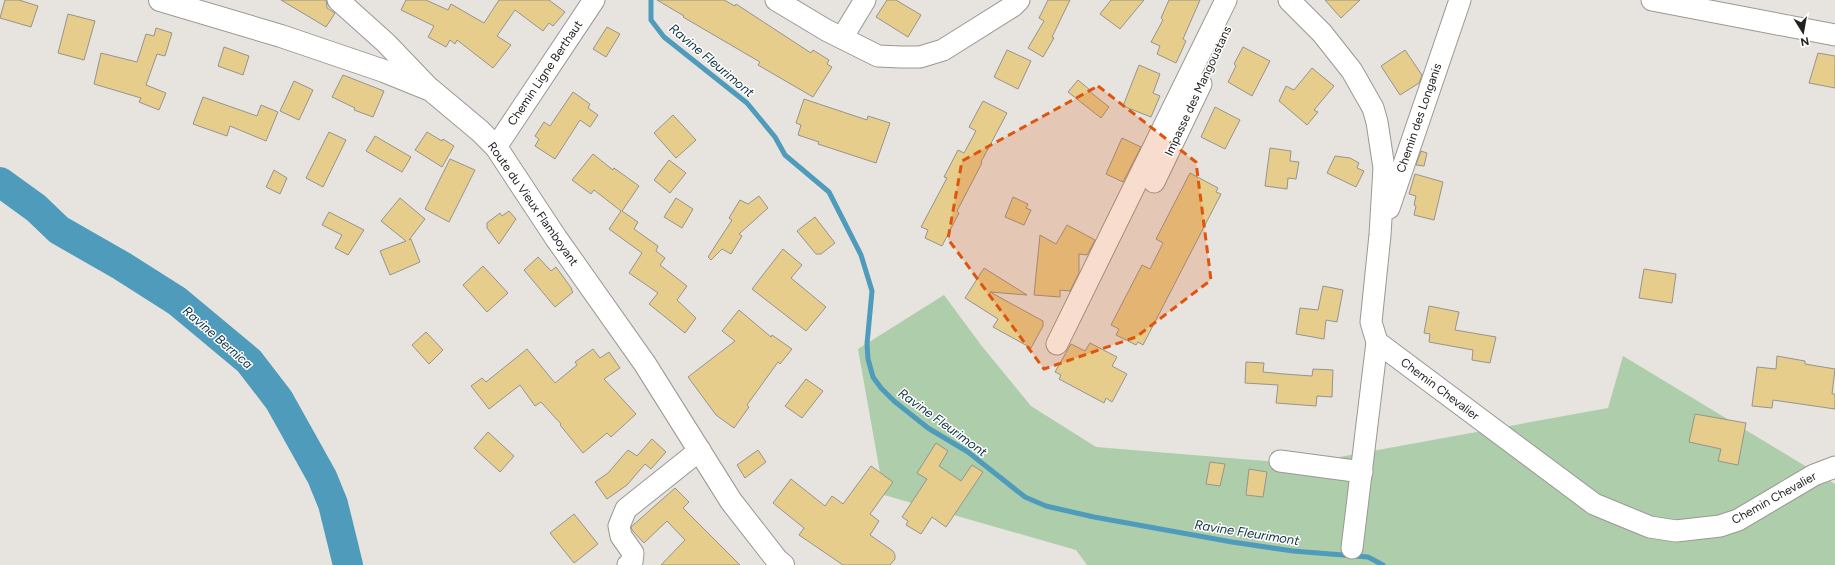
<svg xmlns="http://www.w3.org/2000/svg" width="1835" height="565" font-family="Figtree,sans-serif">
<rect width="100%" height="100%" fill="#e7e4df"/>
<!-- green -->
<path fill="#aecdab" d="M 944,295 L 981,345 L 1031,406 L 1096,447 L 1301,464 L 1608,408 L 1623,356 L 1835,484 L 1835,565 L 1087,565 L 1076,550 L 884,495 L 858,349 Z"/>
<g fill="none" stroke-linecap="round" stroke-linejoin="round">
<!-- stream -->
<path stroke="#4e9bbb" stroke-width="5" d="M 651,0 L 651,20 L 664,37 L 747,103 L 775,137 L 785,155 L 829,192 L 861,255 L 872,291 L 867,344 L 868,359 L 873,377 L 881,388 L 894,401 L 928,428 L 968,452 L 1025,497 L 1046,506 L 1094,517 L 1232,542 L 1293,551 L 1368,557 L 1383,565"/>
<!-- river -->
<path stroke="#4e9bbb" stroke-width="30" d="M 0,182 L 36,208 L 59,230 L 122,266 L 177,301 L 249,361 L 279,400 L 322,477 L 333,504 L 348,565"/>
</g>
<!-- building -->
<g fill="#e6cd8b" stroke="#96948f">
<path d="M 5,0 L 19,0 L 38,6 L 31,27 L 0,18 Z"/>
<path d="M 281,0 L 326,0 L 327,8 L 335,13 L 326,27 Z"/>
<path d="M 406,0 L 426,0 L 448,10 L 451,4 L 484,23 L 499,0 L 549,0 L 565,12 L 553,26 L 549,23 L 543,31 L 515,10 L 497,36 L 511,45 L 493,68 L 457,40 L 455,44 L 450,40 L 446,47 L 428,37 L 434,26 L 401,10 Z"/>
<path d="M 657,0 L 724,0 L 735,6 L 736,4 L 811,53 L 813,50 L 829,60 L 827,64 L 832,67 L 813,97 L 758,65 L 760,62 L 683,17 L 684,16 Z"/>
<path d="M 887,0 L 896,0 L 921,15 L 908,37 L 876,17 Z"/>
<path d="M 1048,0 L 1070,0 L 1052,37 L 1054,38 L 1043,57 L 1028,48 L 1044,21 L 1039,18 Z"/>
<path d="M 1111,0 L 1144,0 L 1120,29 L 1100,14 Z"/>
<path d="M 1169,0 L 1200,0 L 1183,39 L 1186,41 L 1176,63 L 1157,54 L 1160,46 L 1151,42 L 1163,20 L 1161,18 Z"/>
<path d="M 1325,0 L 1360,0 L 1341,18 Z"/>
<path d="M 68,14 L 95,21 L 84,60 L 58,53 Z"/>
<path d="M 607,27 L 620,34 L 606,57 L 593,49 Z"/>
<path d="M 156,28 L 172,33 L 165,56 L 157,54 L 146,85 L 166,93 L 159,110 L 139,102 L 141,98 L 94,84 L 101,53 L 137,62 L 146,34 L 154,36 Z"/>
<path d="M 224,47 L 249,56 L 243,75 L 218,66 Z"/>
<path d="M 1243,47 L 1270,61 L 1252,96 L 1228,82 L 1236,66 L 1234,64 Z"/>
<path d="M 1007,50 L 1031,61 L 1018,89 L 994,77 Z"/>
<path d="M 1405,50 L 1422,75 L 1419,83 L 1400,95 L 1381,66 Z"/>
<path d="M 1818,53 L 1835,56 L 1835,88 L 1809,83 Z"/>
<path d="M 1139,65 L 1160,74 L 1153,93 L 1160,96 L 1151,117 L 1123,106 Z"/>
<path d="M 1312,68 L 1334,86 L 1314,110 L 1318,112 L 1307,125 L 1279,101 L 1286,86 L 1294,90 Z"/>
<path d="M 343,75 L 384,91 L 373,117 L 354,110 L 355,108 L 332,97 Z"/>
<path d="M 1078,80 L 1090,90 L 1089,91 L 1109,107 L 1101,118 L 1068,92 Z"/>
<path d="M 294,81 L 313,90 L 299,120 L 280,111 Z"/>
<path d="M 573,92 L 590,104 L 588,108 L 598,115 L 590,127 L 580,120 L 555,159 L 535,146 L 539,139 L 535,136 L 544,122 L 550,126 Z"/>
<path d="M 203,97 L 257,116 L 261,105 L 278,112 L 266,141 L 230,126 L 227,136 L 193,124 Z"/>
<path d="M 804,99 L 867,120 L 868,116 L 890,123 L 876,163 L 818,144 L 819,142 L 798,135 L 801,125 L 796,123 Z"/>
<path d="M 983,101 L 1007,113 L 981,162 L 982,163 L 957,211 L 959,213 L 942,246 L 925,238 L 928,230 L 921,227 L 947,178 L 944,177 L 958,150 L 964,153 L 976,131 L 969,127 Z"/>
<path d="M 1215,107 L 1240,120 L 1225,149 L 1201,137 Z"/>
<path d="M 673,115 L 696,140 L 676,158 L 654,133 Z"/>
<path d="M 329,132 L 346,140 L 323,187 L 306,178 Z"/>
<path d="M 427,132 L 442,141 L 443,139 L 454,146 L 442,167 L 415,150 Z"/>
<path d="M 375,136 L 411,157 L 402,172 L 366,151 Z"/>
<path d="M 1122,138 L 1141,147 L 1123,182 L 1106,174 Z"/>
<path d="M 1270,148 L 1291,151 L 1290,161 L 1299,162 L 1296,179 L 1288,178 L 1287,189 L 1265,186 Z"/>
<path d="M 1421,151 L 1427,153 L 1424,166 L 1416,165 Z"/>
<path d="M 593,154 L 613,170 L 614,168 L 639,186 L 622,211 L 638,222 L 634,229 L 658,246 L 656,251 L 665,258 L 660,265 L 687,286 L 677,300 L 696,318 L 685,333 L 649,304 L 658,293 L 629,273 L 642,253 L 609,229 L 621,211 L 594,190 L 591,194 L 572,180 Z"/>
<path d="M 1335,156 L 1350,158 L 1359,163 L 1357,168 L 1364,171 L 1356,187 L 1327,173 Z"/>
<path d="M 450,159 L 475,170 L 449,222 L 425,209 Z"/>
<path d="M 669,160 L 686,173 L 670,193 L 654,180 Z"/>
<path d="M 274,170 L 287,178 L 280,194 L 266,187 Z"/>
<path d="M 1190,173 L 1218,188 L 1216,192 L 1221,194 L 1143,345 L 1138,342 L 1136,345 L 1116,335 L 1119,329 L 1111,325 L 1142,265 L 1150,269 L 1163,243 L 1156,239 Z"/>
<path d="M 1415,174 L 1443,182 L 1434,220 L 1414,215 L 1416,206 L 1414,205 L 1416,196 L 1409,194 Z"/>
<path d="M 759,196 L 768,208 L 739,234 L 742,236 L 731,254 L 722,249 L 711,260 L 708,257 L 732,220 L 729,218 L 740,200 L 748,204 Z"/>
<path d="M 1013,197 L 1028,204 L 1026,208 L 1031,210 L 1024,225 L 1005,217 Z"/>
<path d="M 400,198 L 425,219 L 409,240 L 411,239 L 420,262 L 390,275 L 380,251 L 406,241 L 381,221 Z"/>
<path d="M 676,198 L 693,209 L 682,228 L 664,217 Z"/>
<path d="M 509,211 L 516,219 L 499,244 L 487,228 L 487,223 L 500,213 L 502,216 Z"/>
<path d="M 329,212 L 364,230 L 348,255 L 335,248 L 342,235 L 322,225 Z"/>
<path d="M 815,217 L 835,243 L 821,254 L 816,254 L 797,231 Z"/>
<path d="M 1067,225 L 1095,240 L 1087,255 L 1079,254 L 1079,273 L 1070,291 L 1060,290 L 1060,297 L 1034,295 L 1040,235 L 1056,244 Z"/>
<path d="M 783,249 L 802,265 L 791,278 L 826,307 L 806,331 L 752,289 Z"/>
<path d="M 538,257 L 551,271 L 556,267 L 572,289 L 571,289 L 573,292 L 555,307 L 524,270 Z"/>
<path d="M 483,266 L 508,293 L 487,312 L 463,285 Z"/>
<path d="M 984,268 L 1027,295 L 990,292 L 1043,321 L 1043,326 L 1031,348 L 993,327 L 998,319 L 965,298 Z"/>
<path d="M 1644,269 L 1676,274 L 1672,303 L 1639,298 Z"/>
<path d="M 1323,286 L 1343,290 L 1337,322 L 1326,320 L 1324,339 L 1296,334 L 1300,308 L 1318,310 Z"/>
<path d="M 1429,306 L 1459,312 L 1455,330 L 1496,337 L 1490,363 L 1472,360 L 1473,350 L 1429,342 L 1430,334 L 1424,333 Z"/>
<path d="M 739,310 L 771,337 L 772,335 L 792,349 L 780,364 L 778,362 L 747,405 L 749,407 L 734,428 L 716,415 L 688,377 L 735,341 L 722,331 Z"/>
<path d="M 426,332 L 443,350 L 429,364 L 412,345 Z"/>
<path d="M 1090,343 L 1117,357 L 1112,366 L 1127,374 L 1112,402 L 1106,398 L 1104,403 L 1059,379 L 1061,375 L 1055,372 L 1071,344 L 1085,351 Z"/>
<path d="M 527,349 L 555,383 L 577,365 L 575,362 L 593,349 L 600,358 L 609,352 L 620,368 L 604,379 L 636,414 L 611,437 L 607,433 L 583,453 L 560,425 L 561,424 L 541,402 L 535,406 L 520,385 L 489,409 L 471,386 L 482,378 L 486,382 Z"/>
<path d="M 1777,356 L 1805,361 L 1805,364 L 1835,369 L 1832,394 L 1835,394 L 1835,409 L 1773,400 L 1772,408 L 1752,406 L 1757,367 L 1776,369 Z"/>
<path d="M 1246,362 L 1264,363 L 1263,372 L 1284,374 L 1312,376 L 1313,369 L 1333,370 L 1332,397 L 1317,396 L 1316,406 L 1276,403 L 1278,385 L 1245,383 Z"/>
<path d="M 806,379 L 823,391 L 802,418 L 785,406 Z"/>
<path d="M 1695,414 L 1746,423 L 1738,465 L 1718,461 L 1721,449 L 1689,442 Z"/>
<path d="M 488,432 L 514,456 L 500,472 L 474,448 Z"/>
<path d="M 652,439 L 666,452 L 651,469 L 645,464 L 627,485 L 607,499 L 595,482 L 608,473 L 628,450 L 637,456 Z"/>
<path d="M 936,443 L 948,451 L 939,466 L 961,481 L 972,465 L 983,472 L 946,527 L 932,517 L 921,534 L 906,525 L 908,521 L 902,517 L 927,479 L 917,473 Z"/>
<path d="M 758,450 L 766,462 L 745,478 L 737,465 Z"/>
<path d="M 1210,462 L 1225,464 L 1220,486 L 1206,484 Z"/>
<path d="M 871,466 L 893,482 L 870,514 L 879,521 L 870,535 L 893,551 L 895,555 L 895,559 L 890,565 L 843,565 L 799,535 L 804,528 L 773,503 L 791,479 L 825,506 L 832,496 L 843,504 Z"/>
<path d="M 1249,469 L 1267,472 L 1263,497 L 1246,495 Z"/>
<path d="M 675,488 L 689,502 L 683,508 L 740,565 L 661,565 L 685,540 L 667,521 L 644,543 L 632,530 L 631,527 Z"/>
<path d="M 574,514 L 598,544 L 574,563 L 550,533 Z"/>
</g>
<g fill="none" stroke-linecap="round" stroke-linejoin="round">
<defs>
<g id="minor">
<path d="M 338,0 L 386,43 L 431,90"/>
<path d="M 776,0 L 826,30 L 878,56 L 901,57 L 920,57 L 943,50 L 1013,6 L 1019,0"/>
<path d="M 1289,0 L 1322,33 L 1352,71 L 1373,108 L 1377,122 L 1384,168 L 1380,235 L 1371,322 L 1377,342 L 1594,504 L 1650,527 L 1676,531 L 1720,526 L 1738,520 L 1814,475 L 1835,467"/>
<path d="M 1652,0 L 1835,35"/>
<path d="M 842,38 L 865,0"/>
<path d="M 496,147 L 594,0"/>
<path d="M 1154,182 L 1201,84"/>
<path d="M 1389,208 L 1460,0"/>
<path d="M 1057,344 L 1226,0"/>
<path d="M 1280,461 L 1362,472"/>
<path d="M 1352,548 L 1377,342"/>
<path d="M 628,565 L 632,562 L 633,553 L 621,536 L 619,526 L 626,509 L 700,450"/>
</g>
<path id="major" d="M 160,0 L 281,36 L 384,71 L 431,90 L 480,131 L 496,147 L 556,238 L 645,364 L 731,501 L 777,560 L 783,565"/>
</defs>
<!-- minor casing -->
<use href="#minor" stroke="#9a9893" stroke-width="23"/>
<!-- major casing -->
<use href="#major" stroke="#9a9893" stroke-width="24"/>
<!-- minor -->
<use href="#minor" stroke="#fff" stroke-width="21"/>
<!-- major -->
<use href="#major" stroke="#fff" stroke-width="22"/>
</g>
<!-- marked area -->
<path fill="#de560d" fill-opacity="0.2" stroke="#de560d" stroke-width="3" stroke-dasharray="8 5" stroke-linejoin="round" d="M 1098,86 L 1196,162 L 1211,280 L 1136,337 L 1044,369 L 948,239 L 962,161 Z"/>
<g text-anchor="middle" stroke-width="3" stroke-linejoin="round" paint-order="stroke">
<!-- street labels -->
<g font-size="12" fill="#232220" stroke="#fff">
<text transform="translate(545 73) rotate(-56)" y="4">Chemin Ligne Berthaut</text>
<text transform="translate(1198 91) rotate(-65)" y="4">Impasse des Mangoustans</text>
<text transform="translate(1419 118) rotate(-71)" y="4">Chemin des Longanis</text>
<text transform="translate(533 204) rotate(55)" y="4">Route du Vieux Flamboyant</text>
<text transform="translate(1440 389) rotate(37)" y="4">Chemin Chevalier</text>
<text transform="translate(1774 498) rotate(-29)" y="4">Chemin Chevalier</text>
</g>
<!-- water labels -->
<g font-size="13" font-style="italic" fill="#0e3240" stroke="#fff">
<text transform="translate(712 60) rotate(40)" y="5">Ravine Fleurimont</text>
<text transform="translate(218 337) rotate(41)" y="5">Ravine Bernica</text>
<text transform="translate(943 422) rotate(36)" y="5">Ravine Fleurimont</text>
<text transform="translate(1247 532) rotate(9)" y="5">Ravine Fleurimont</text>
</g>
</g>
<!-- north arrow -->
<g transform="translate(1803 32) rotate(169)" stroke="#ffffff" stroke-width="3" paint-order="stroke">
<path d="M0-3L7 15L0 10L-7 15Z" fill="#232220"/>
<text y="-6" font-size="11" font-weight="bold" text-anchor="middle" fill="#232220">N</text>
</g>
</svg>
